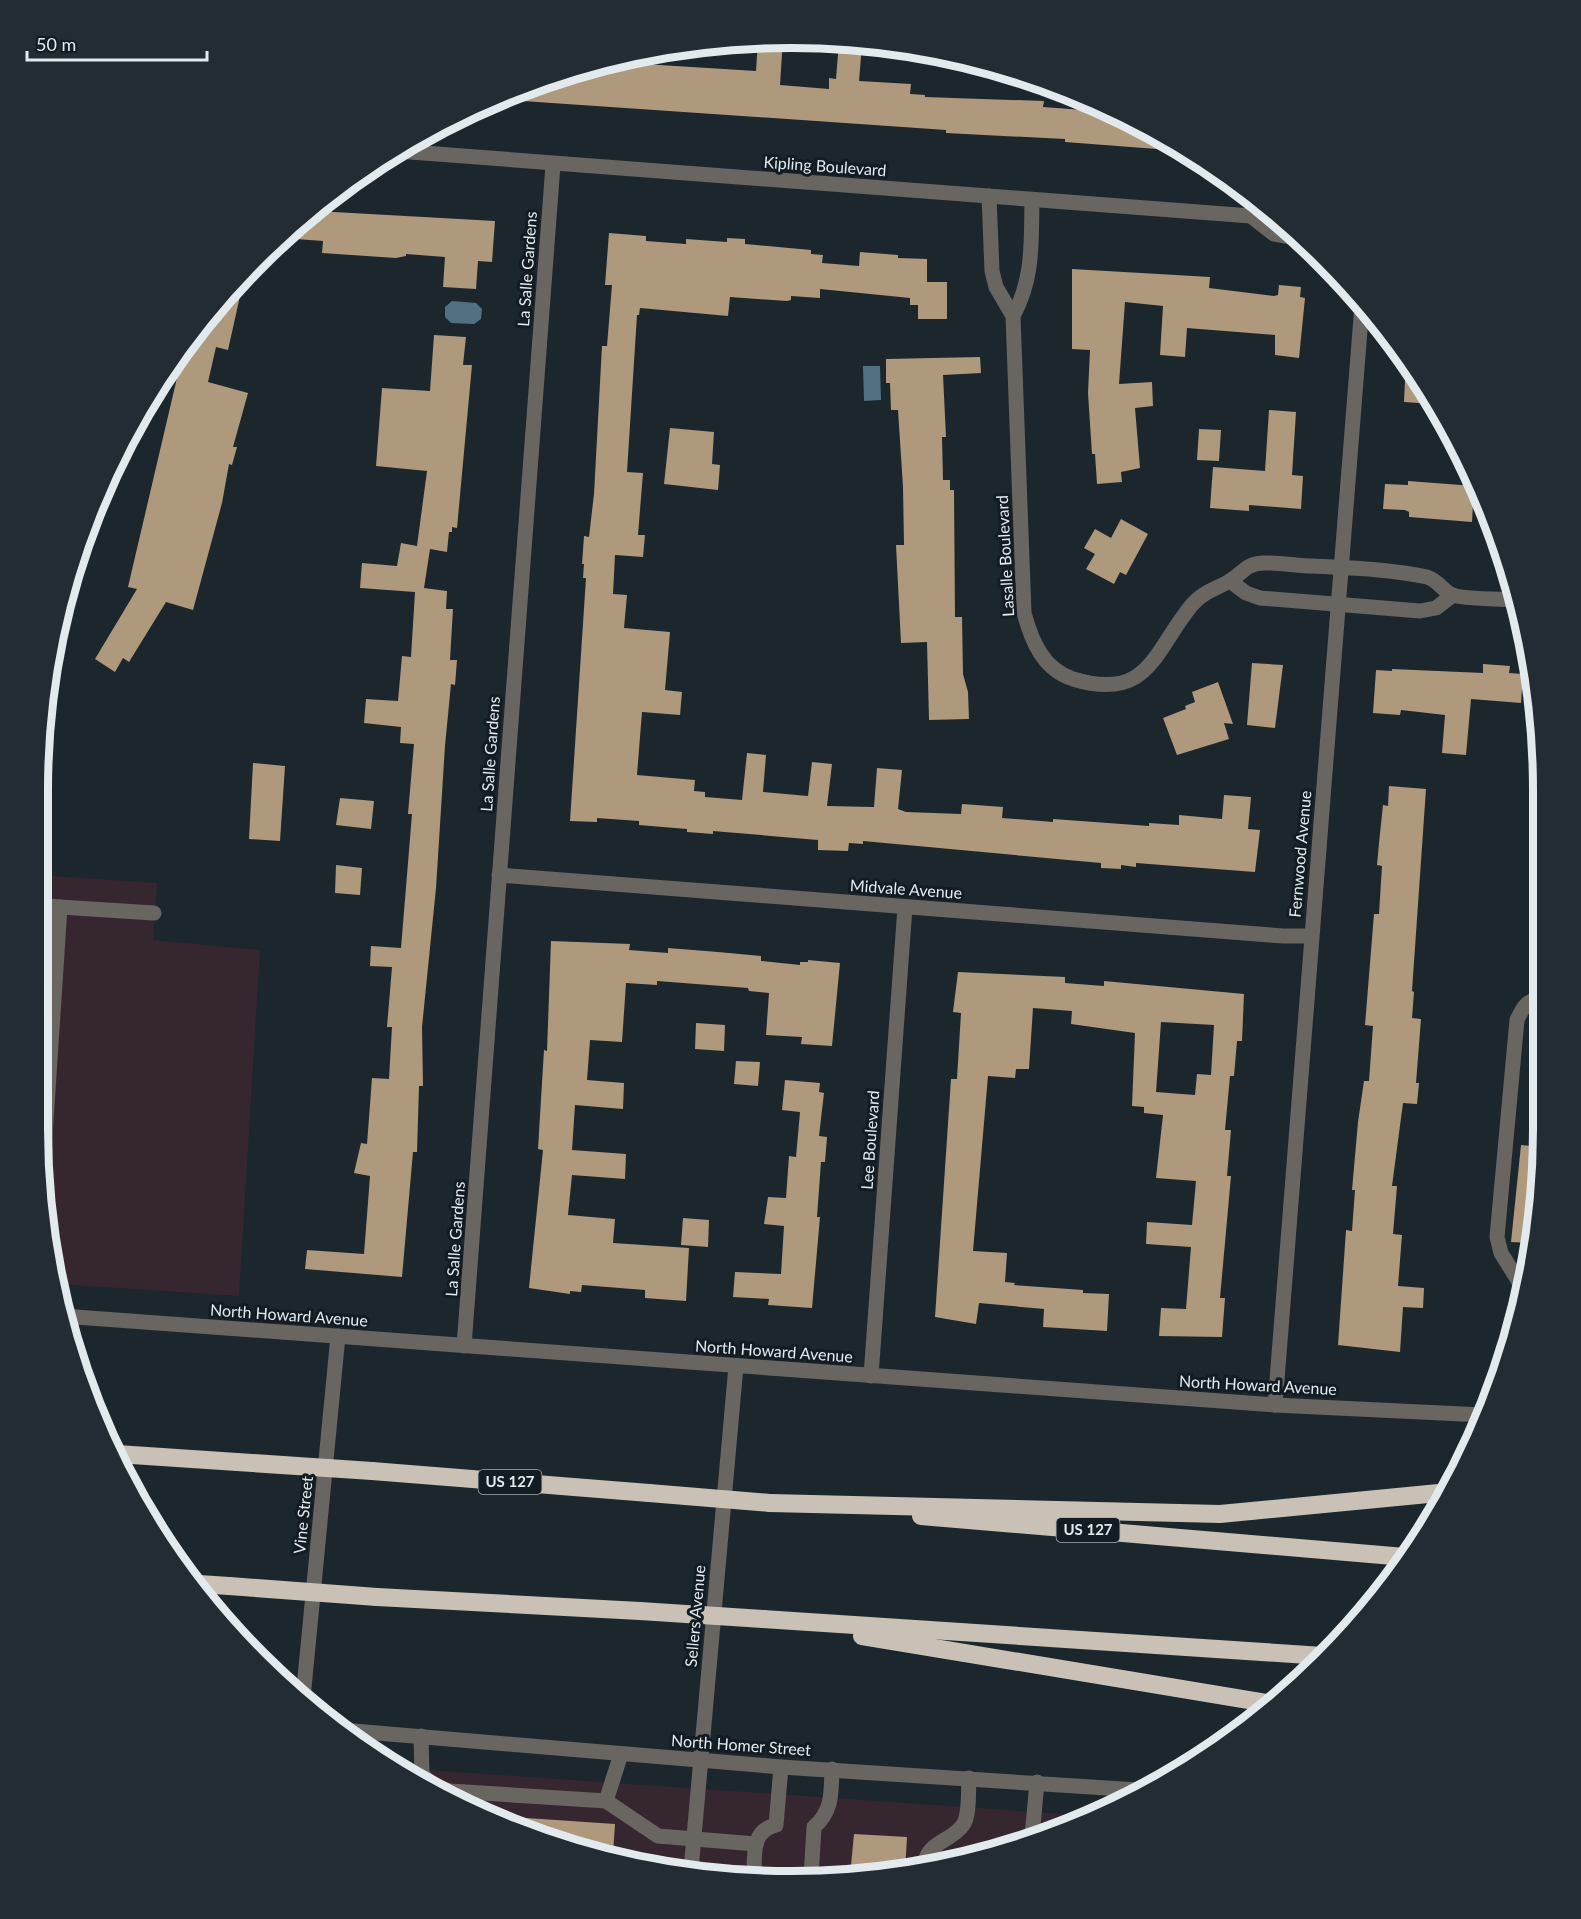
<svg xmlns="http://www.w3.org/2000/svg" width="1581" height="1919" font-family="Lato,sans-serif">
<rect width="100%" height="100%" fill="#1c262d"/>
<!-- commercial -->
<g fill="#362630">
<path d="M 39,875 L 157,883 L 153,940 L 260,950 L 239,1296 L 58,1284 L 38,1128 Z"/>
<path d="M 399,1768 L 1093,1816 L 1079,1824 L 889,1875 L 741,1880 L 549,1842 Z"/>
</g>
<!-- water -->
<g fill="#517182">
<path d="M 452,301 L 476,303 L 482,309 L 481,319 L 474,324 L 451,323 L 445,317 L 445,307 Z"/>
<path d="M 863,366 L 880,366 L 881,400 L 864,401 Z"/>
</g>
<!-- building -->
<g fill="#ae997d" fill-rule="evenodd">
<path d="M 783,38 L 780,85 L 829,89 L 829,78 L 836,79 L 839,42 L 862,45 L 859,81 L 911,84 L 910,94 L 925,95 L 925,97 L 1044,101 L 1043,107 L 1110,112 L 1183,151 L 1065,142 L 1065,139 L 946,133 L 946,130 L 495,99 L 611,62 L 756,71 L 758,41 Z"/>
<path d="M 316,211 L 495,221 L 492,262 L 478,261 L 476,289 L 443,287 L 445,257 L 406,254 L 406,256 L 396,258 L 322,253 L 323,241 L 283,238 Z"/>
<path d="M 609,233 L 646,236 L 646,241 L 686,244 L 686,239 L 727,242 L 727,238 L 745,239 L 745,244 L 811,250 L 811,254 L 823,255 L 822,263 L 859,266 L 860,252 L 898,255 L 898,258 L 927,259 L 927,282 L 947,282 L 947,319 L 918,319 L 918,305 L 910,305 L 910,298 L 820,289 L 820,298 L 791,296 L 791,300 L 787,301 L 730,297 L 728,316 L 640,308 L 639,315 L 637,315 L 627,472 L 643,473 L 638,535 L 645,535 L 643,557 L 615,555 L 613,594 L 627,595 L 624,628 L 670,632 L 665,690 L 682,692 L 680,715 L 642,712 L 637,775 L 695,780 L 694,791 L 705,792 L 705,797 L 742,800 L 747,753 L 766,755 L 763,792 L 808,796 L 812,762 L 832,764 L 827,806 L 874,807 L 877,768 L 902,770 L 898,809 L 906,812 L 961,814 L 962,804 L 1003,807 L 1002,818 L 1053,822 L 1053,819 L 1149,826 L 1149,823 L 1179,825 L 1179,815 L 1222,819 L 1224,795 L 1251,797 L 1248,829 L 1260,830 L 1255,872 L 1136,863 L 1136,867 L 1121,865 L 1121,869 L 1101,868 L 1101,863 L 863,841 L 863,844 L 849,843 L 848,851 L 818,850 L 818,840 L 713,831 L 713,834 L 687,832 L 687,829 L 639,825 L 639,821 L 597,818 L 597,822 L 570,821 L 586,578 L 583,578 L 584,564 L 582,564 L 584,536 L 589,537 L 594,494 L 602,346 L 607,346 L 612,285 L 605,285 Z"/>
<path d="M 1072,269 L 1210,277 L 1209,288 L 1274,296 L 1278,295 L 1279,285 L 1301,287 L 1300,297 L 1305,298 L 1299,358 L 1275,355 L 1275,335 L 1187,328 L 1185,357 L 1160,355 L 1163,306 L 1125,302 L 1119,384 L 1152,382 L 1153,406 L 1135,408 L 1140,468 L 1121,472 L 1122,482 L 1097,484 L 1095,454 L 1092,454 L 1088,393 L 1090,350 L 1072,349 Z"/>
<path d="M 245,274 L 228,350 L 216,347 L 208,382 L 248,393 L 233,447 L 237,447 L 232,465 L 229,464 L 222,503 L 193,610 L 166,602 L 129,662 L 123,658 L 115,672 L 95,659 L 137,589 L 128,587 L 184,348 Z"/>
<path d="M 434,335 L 466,337 L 463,365 L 472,365 L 457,528 L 452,527 L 452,532 L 449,532 L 447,552 L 430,549 L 424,588 L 447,591 L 446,609 L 453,609 L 450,660 L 457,660 L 455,685 L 451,684 L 445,746 L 436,888 L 422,1027 L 423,1086 L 419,1086 L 417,1152 L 413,1152 L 402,1277 L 305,1269 L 307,1250 L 364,1254 L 370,1176 L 354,1173 L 361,1143 L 367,1144 L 372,1078 L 389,1079 L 392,1027 L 387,1027 L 392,967 L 370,966 L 371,946 L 401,948 L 412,814 L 408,814 L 414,744 L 400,743 L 401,727 L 364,723 L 366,699 L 398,701 L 402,656 L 411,657 L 415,592 L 360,588 L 362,563 L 397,566 L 401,543 L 417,546 L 427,471 L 376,466 L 382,388 L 430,391 Z"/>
<path d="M 980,357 L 981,373 L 943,375 L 946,437 L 942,437 L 943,480 L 950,480 L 950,490 L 954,490 L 955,617 L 962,617 L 963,674 L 968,692 L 969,719 L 929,720 L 927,642 L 901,643 L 896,545 L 904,545 L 903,487 L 898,410 L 891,410 L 890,383 L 886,383 L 886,359 Z"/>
<path d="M 1406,359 L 1416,372 L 1433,404 L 1404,402 Z"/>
<path d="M 1269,410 L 1296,412 L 1292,475 L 1303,476 L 1301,509 L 1249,505 L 1249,511 L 1210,508 L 1213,467 L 1265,471 Z"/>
<path d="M 670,428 L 714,432 L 712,464 L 720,465 L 718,490 L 664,484 Z"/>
<path d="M 1199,429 L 1221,430 L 1219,461 L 1197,460 Z"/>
<path d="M 1408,481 L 1474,486 L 1472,522 L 1409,517 L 1409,512 L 1405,510 L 1383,509 L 1385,484 L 1408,485 Z"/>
<path d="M 1121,519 L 1148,534 L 1126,575 L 1120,572 L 1114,584 L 1086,569 L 1095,554 L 1084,548 L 1095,529 L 1111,538 Z"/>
<path d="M 1252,663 L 1283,665 L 1275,728 L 1247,725 Z"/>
<path d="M 1483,664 L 1510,666 L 1509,673 L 1523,674 L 1521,703 L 1471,699 L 1466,755 L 1442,753 L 1445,715 L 1401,710 L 1400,715 L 1373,713 L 1376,670 L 1392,671 L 1392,669 L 1483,673 Z"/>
<path d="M 1218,682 L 1233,724 L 1224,723 L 1229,739 L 1177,755 L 1163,718 L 1186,709 L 1185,706 L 1195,702 L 1192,692 Z"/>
<path d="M 253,763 L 285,766 L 280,841 L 249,839 Z"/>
<path d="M 1389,786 L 1426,789 L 1412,991 L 1414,992 L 1412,1018 L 1421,1019 L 1416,1083 L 1419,1083 L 1417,1104 L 1403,1103 L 1392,1186 L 1397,1186 L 1393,1234 L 1402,1235 L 1398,1286 L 1424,1288 L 1423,1308 L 1403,1307 L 1400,1352 L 1338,1345 L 1346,1230 L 1352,1231 L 1355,1190 L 1352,1190 L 1358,1122 L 1364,1081 L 1369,1081 L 1373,1026 L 1365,1025 L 1374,914 L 1379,914 L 1382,866 L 1377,865 L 1379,843 L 1383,805 L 1388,806 Z"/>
<path d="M 340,798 L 374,801 L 371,829 L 336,825 Z"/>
<path d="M 336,865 L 362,868 L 360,895 L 335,893 Z"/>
<path d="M 551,941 L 630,944 L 629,950 L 668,953 L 668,948 L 718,952 L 761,956 L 761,961 L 800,965 L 800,962 L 808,962 L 808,960 L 840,963 L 832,1046 L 801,1044 L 802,1037 L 766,1035 L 769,993 L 749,991 L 748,988 L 657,981 L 657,985 L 626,983 L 622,1042 L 590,1040 L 587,1080 L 624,1083 L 623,1109 L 575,1105 L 572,1150 L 626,1154 L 625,1179 L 572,1175 L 568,1215 L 615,1219 L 613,1243 L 689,1248 L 686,1301 L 645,1298 L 645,1290 L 582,1285 L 581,1292 L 570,1291 L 570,1294 L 529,1288 L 543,1150 L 538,1149 L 544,1050 L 547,1051 Z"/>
<path d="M 958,972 L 1065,977 L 1065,983 L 1104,986 L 1104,981 L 1244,994 L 1242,1041 L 1237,1041 L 1234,1076 L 1230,1076 L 1225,1130 L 1231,1130 L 1227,1176 L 1231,1176 L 1220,1298 L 1225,1298 L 1222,1337 L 1159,1336 L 1161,1308 L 1186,1309 L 1191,1247 L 1146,1244 L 1147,1222 L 1192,1225 L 1196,1181 L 1156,1178 L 1163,1115 L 1144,1113 L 1144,1107 L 1132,1106 L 1135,1033 L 1071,1024 L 1072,1011 L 1033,1008 L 1029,1069 L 1016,1069 L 1015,1078 L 988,1076 L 973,1251 L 1007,1253 L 1005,1282 L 1015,1283 L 1014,1285 L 1083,1290 L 1083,1293 L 1109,1294 L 1107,1331 L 1043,1327 L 1044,1309 L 979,1303 L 976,1324 L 935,1317 L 951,1079 L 957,1079 L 961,1013 L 953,1012 ZM 1161,1022 L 1214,1025 L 1211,1075 L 1197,1074 L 1195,1095 L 1156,1092 Z"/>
<path d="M 696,1023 L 725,1025 L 724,1051 L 695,1049 Z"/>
<path d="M 736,1061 L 760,1062 L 758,1086 L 734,1084 Z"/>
<path d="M 785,1080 L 820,1083 L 819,1092 L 824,1093 L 819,1136 L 827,1137 L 825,1162 L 821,1162 L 817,1217 L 820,1217 L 812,1308 L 768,1305 L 769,1299 L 733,1297 L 735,1272 L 781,1274 L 784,1226 L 764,1224 L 768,1197 L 786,1198 L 789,1156 L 796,1157 L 800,1112 L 782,1110 Z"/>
<path d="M 1521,1145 L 1542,1147 L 1542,1178 L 1529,1243 L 1511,1242 Z"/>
<path d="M 683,1218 L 709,1220 L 708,1247 L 681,1245 Z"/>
<path d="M 497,1816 L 615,1824 L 613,1854 L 549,1842 Z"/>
<path d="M 854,1834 L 907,1837 L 905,1871 L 889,1875 L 850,1876 Z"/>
</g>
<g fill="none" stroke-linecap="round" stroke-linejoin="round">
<!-- minor -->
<g stroke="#696661" stroke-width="15">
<path d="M 397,151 L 1251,216 L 1265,210"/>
<path d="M 989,196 L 992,271 L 996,287 L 1013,316 L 1024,613 C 1032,642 1043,669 1073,679 C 1149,702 1154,651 1191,606 C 1201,593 1215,589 1228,582 C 1243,574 1244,564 1263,563 C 1280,562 1297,566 1313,566 C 1350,568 1390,569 1427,577 C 1439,581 1442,590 1452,595 C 1461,599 1503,599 1516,600"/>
<path d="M 1251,216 L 1274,234 L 1298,238"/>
<path d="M 1013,316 C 1034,278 1031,242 1032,200"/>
<path d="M 1230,581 L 1246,593 L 1260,598 L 1420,611 L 1436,608 L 1453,595"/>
<path d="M 499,875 L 1283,936 L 1311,936"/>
<path d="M 38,905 L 60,907"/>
<path d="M 43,1167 L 60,907 L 154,913"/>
<path d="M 1521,1285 L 1501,1253 L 1497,1237 L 1517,1020 C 1523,1007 1527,999 1543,999"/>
<path d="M 62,1316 L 1275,1405 L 1483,1415"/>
<path d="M 464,1346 L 553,165"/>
<path d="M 871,1376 L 905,907"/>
<path d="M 1275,1405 L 1362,305"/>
<path d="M 303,1698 L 338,1336"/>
<path d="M 342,1730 L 781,1767 L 1138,1790"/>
<path d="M 421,1736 L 422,1774 L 431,1784"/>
<path d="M 437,1787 L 450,1791 L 606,1801 L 621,1754"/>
<path d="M 606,1801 L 658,1836 L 756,1844"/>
<path d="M 1032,1837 L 1037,1782"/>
<path d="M 925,1865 C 926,1842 951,1842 963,1825 C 970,1815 968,1791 969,1778"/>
<path d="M 691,1870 L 736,1366"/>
<path d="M 811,1878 L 814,1827 C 833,1811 831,1792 832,1769"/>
<path d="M 754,1879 C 755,1857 750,1831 776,1825 L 781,1767"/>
</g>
<!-- highway -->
<g stroke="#c9c1b5" stroke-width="18">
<path d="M 117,1454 L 237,1462"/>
<path d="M 372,1471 L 649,1493"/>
<path d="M 770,1503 L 1220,1514 L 1449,1492"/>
<path d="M 921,1516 L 1405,1557"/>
<path d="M 199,1584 L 229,1586"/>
<path d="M 377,1597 L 640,1611"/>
<path d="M 763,1619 L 1323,1656"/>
<path d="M 862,1636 L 1273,1704"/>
</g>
<!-- highway-bridge -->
<g stroke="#c9c1b5" stroke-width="18">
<path d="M 237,1462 L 372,1471"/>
<path d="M 649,1493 L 770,1503"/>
<path d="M 229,1586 L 377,1597"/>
<path d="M 640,1611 L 763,1619"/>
</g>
</g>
<g text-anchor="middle" stroke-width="6" stroke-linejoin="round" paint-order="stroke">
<!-- shield labels -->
<g fill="#131c23" stroke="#a5acb1" stroke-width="1.5">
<rect x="478.5" y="1470" width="63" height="24" rx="4.5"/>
<rect x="1056.5" y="1518" width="63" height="24" rx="4.5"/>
</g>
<g font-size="15" font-weight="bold" fill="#e3eaee">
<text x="510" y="1487">US 127</text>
<text x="1088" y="1535">US 127</text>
</g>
<!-- street labels -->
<g font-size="16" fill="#e3eaee" stroke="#131c23">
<text transform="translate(825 166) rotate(4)" y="6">Kipling Boulevard</text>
<text transform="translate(527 269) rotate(-86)" y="6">La Salle Gardens</text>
<text transform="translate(1005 556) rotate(-93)" y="6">Lasalle Boulevard</text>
<text transform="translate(490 754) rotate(-86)" y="6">La Salle Gardens</text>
<text transform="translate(1300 854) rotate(-85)" y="6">Fernwood Avenue</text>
<text transform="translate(906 889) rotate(4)" y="6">Midvale Avenue</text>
<text transform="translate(870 1140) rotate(-86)" y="6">Lee Boulevard</text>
<text transform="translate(455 1239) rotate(-86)" y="6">La Salle Gardens</text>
<text transform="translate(289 1315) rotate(4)" y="6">North Howard Avenue</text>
<text transform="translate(774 1351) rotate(4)" y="6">North Howard Avenue</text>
<text transform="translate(1258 1385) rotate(3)" y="6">North Howard Avenue</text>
<text transform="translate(303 1515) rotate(-84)" y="6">Vine Street</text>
<text transform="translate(695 1616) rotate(-85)" y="6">Sellers Avenue</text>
<text transform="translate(741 1745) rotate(4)" y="6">North Homer Street</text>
</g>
</g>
<!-- crop -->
<path d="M0 0H1581V1919H0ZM790 48H791A742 742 0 0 1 1533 790V1129A742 742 0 0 1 791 1871H790A742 742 0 0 1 48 1129V790A742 742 0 0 1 790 48Z" fill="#242c33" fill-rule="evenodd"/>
<path fill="none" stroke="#e3eaee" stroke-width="8" d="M790 48H791A742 742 0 0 1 1533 790V1129A742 742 0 0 1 791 1871H790A742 742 0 0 1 48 1129V790A742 742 0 0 1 790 48Z"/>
<!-- scale -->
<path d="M27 51v9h180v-9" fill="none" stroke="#e3eaee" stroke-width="3"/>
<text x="36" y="51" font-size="18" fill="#e3eaee" stroke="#131c23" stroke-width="4.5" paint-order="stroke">50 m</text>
</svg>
